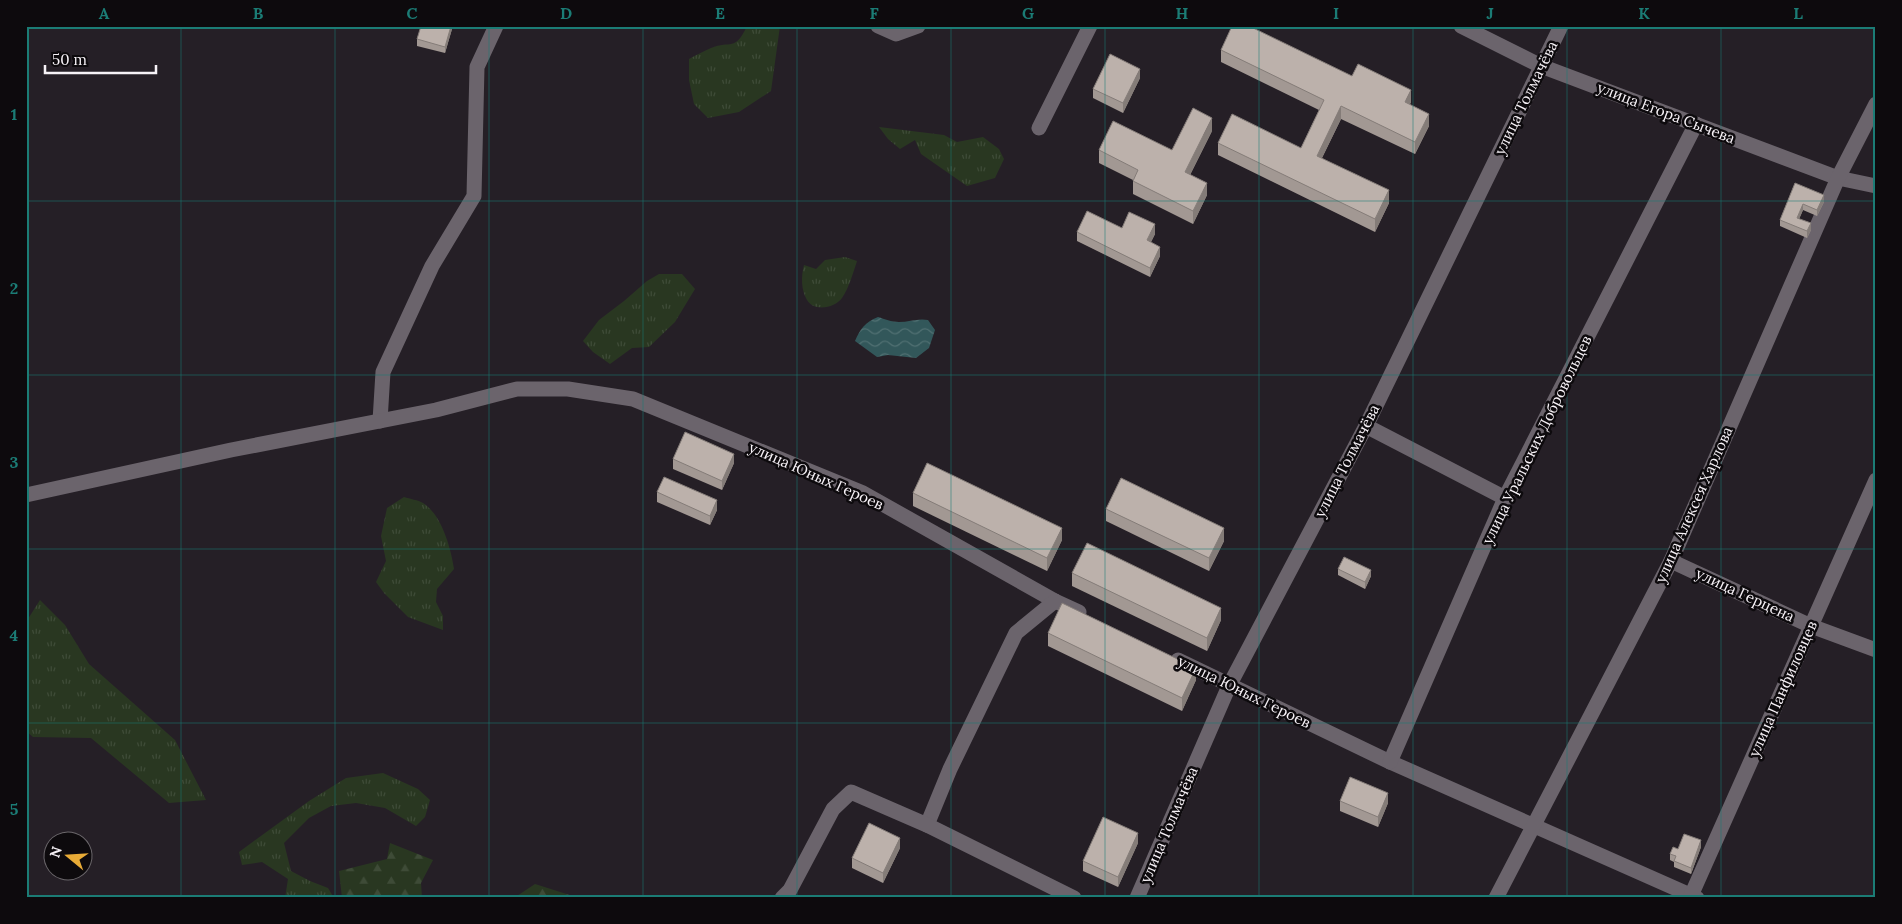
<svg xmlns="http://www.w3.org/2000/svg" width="1902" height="924" font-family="Lora,serif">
<defs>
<pattern id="grass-tufts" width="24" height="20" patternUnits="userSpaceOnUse" patternTransform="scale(1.25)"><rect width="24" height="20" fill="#293721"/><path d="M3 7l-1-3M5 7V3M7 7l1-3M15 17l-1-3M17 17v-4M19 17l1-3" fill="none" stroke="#3e4b37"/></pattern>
<pattern id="forest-firs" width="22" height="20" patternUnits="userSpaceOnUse" patternTransform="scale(1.25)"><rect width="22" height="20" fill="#293721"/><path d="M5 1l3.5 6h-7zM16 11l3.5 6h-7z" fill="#3e4b37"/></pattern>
<pattern id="water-waves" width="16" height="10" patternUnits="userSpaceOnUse" patternTransform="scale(1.25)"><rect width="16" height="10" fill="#32575a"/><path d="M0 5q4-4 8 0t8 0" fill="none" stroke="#507072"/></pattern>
</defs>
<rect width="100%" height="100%" fill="#251f26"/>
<!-- grass -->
<g fill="url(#grass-tufts)">
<path d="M 747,26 L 780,26 L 771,91 L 739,112 L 708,118 L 694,104 L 689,80 L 689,59 C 696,55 704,51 711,48 C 731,40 735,52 747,26 Z"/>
<path d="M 879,127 L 944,135 L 957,142 L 983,137 L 999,149 L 1004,159 L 995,178 L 967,186 L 921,154 L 915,140 L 900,149 L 888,139 Z"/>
<path d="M 845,257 L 857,261 C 853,273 849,288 842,298 C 835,308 814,312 807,300 C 801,290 801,276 804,265 L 816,269 L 825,260 Z"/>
<path d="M 659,274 L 682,274 L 695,289 L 675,322 L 649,347 L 632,348 L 610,364 L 593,352 L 583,341 L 599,320 L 624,301 L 647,281 Z"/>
<path d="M 404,497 C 410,499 418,500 423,503 C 442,515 451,549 454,569 L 437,589 L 436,602 L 443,616 L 443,630 L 408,617 L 384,593 L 376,582 L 386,561 L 381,536 L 387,508 Z"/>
<path d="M 40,600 L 65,625 L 89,664 L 175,740 L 206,800 L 169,803 L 91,738 L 33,737 L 26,731 L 26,622 Z"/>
<path d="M 383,773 L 418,789 L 430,800 L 425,817 L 416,826 L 385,808 L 356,803 L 331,806 L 309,818 L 284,843 L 291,871 L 310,881 L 328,888 L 334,898 L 285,898 L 288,879 L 262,862 L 242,865 L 239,852 L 309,801 L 346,778 Z"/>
</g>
<!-- forest -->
<g fill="url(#forest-firs)">
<path d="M 390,843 L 433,860 L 421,883 L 422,898 L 342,898 L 339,871 L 387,859 Z"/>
<path d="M 535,884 L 579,898 L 514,898 Z"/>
</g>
<!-- water -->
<path fill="url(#water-waves)" d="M 878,317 C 885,319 891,322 899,322 C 909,322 918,318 928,320 L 935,330 L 929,348 L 916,358 L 888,355 L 877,357 L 855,341 C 860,329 865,322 878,317 Z"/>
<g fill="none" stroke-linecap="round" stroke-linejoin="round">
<!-- minor -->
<g stroke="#6b646c" stroke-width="15">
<path d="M 878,26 L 896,34 L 918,26"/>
<path d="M 1461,26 L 1541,66 L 1838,178 L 1876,186"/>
<path d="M 1039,128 L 1090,26"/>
<path d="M 380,421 L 383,372 L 432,266 L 474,196 L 477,67 L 496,26"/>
<path d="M 1366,426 L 1505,498"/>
<path d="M 26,495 L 231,450 L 436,410 L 517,389 L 568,389 L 633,399 L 863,493 L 1055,601 L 1079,612"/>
<path d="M 1671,561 L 1811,626 L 1876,650"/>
<path d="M 1178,660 L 1390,762 L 1697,898"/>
<path d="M 1390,762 L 1505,498 L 1696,124"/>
<path d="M 927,825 L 950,769 L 1016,633 L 1055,601"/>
<path d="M 782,898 L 790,890 L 833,809 L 851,792 L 927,825 L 1074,898"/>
<path d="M 1137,898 L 1229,686 L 1366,426 L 1561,26"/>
<path d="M 1496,898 L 1671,561 L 1838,178 L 1876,104"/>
<path d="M 1690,898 L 1876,480"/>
</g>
</g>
<!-- wall -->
<g fill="#a29893">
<path d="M 452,26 L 452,29 L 445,53 L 417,46 L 417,39 Z"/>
<path d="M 1221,50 L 1352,76 L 1411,102 L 1410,104 L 1429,126 L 1415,154 L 1341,119 L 1322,158 L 1389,203 L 1375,232 L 1218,155 L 1218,143 L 1301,148 L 1319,110 L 1221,62 Z"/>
<path d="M 1140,78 L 1123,113 L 1093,98 L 1093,89 Z"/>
<path d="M 1212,131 L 1190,175 L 1207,195 L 1193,224 L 1133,194 L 1133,180 L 1099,163 L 1099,150 L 1172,150 Z"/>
<path d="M 1795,183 L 1824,202 L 1817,216 L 1803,210 L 1799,219 L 1811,230 L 1807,238 L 1780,226 L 1780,220 Z"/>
<path d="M 1122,228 L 1155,234 L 1151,242 L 1160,256 L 1150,277 L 1077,241 L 1077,232 Z"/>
<path d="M 673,459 L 734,463 L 722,490 L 673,469 Z"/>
<path d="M 657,492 L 717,510 L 710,525 L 657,502 Z"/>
<path d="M 913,493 L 1062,540 L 1047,571 L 913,506 Z"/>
<path d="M 1106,509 L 1224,541 L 1209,571 L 1106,521 Z"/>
<path d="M 1338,569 L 1371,576 L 1365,589 L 1338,575 Z"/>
<path d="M 1072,573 L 1221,620 L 1207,651 L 1072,586 Z"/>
<path d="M 1048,633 L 1196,680 L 1182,711 L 1048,646 Z"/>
<path d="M 1340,801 L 1388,803 L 1378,827 L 1340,811 Z"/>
<path d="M 1138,843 L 1118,887 L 1083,871 L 1083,861 Z"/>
<path d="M 1701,847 L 1691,874 L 1674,867 L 1674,862 L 1670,860 L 1670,854 L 1678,849 Z"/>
<path d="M 900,848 L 883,883 L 852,868 L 852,858 Z"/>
</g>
<!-- shaded-wall -->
<g fill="#847c78">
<path d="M 451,26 L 452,26 L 452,29 L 445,53 L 445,47 Z"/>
<path d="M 1140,69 L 1140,78 L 1123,113 L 1123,103 Z"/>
<path d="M 1411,90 L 1411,102 L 1405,115 L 1405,102 Z"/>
<path d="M 1341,106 L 1341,119 L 1317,168 L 1317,156 Z"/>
<path d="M 1429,114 L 1429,126 L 1415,154 L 1415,142 Z"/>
<path d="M 1212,118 L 1212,131 L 1185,185 L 1185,172 Z"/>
<path d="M 1207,183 L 1207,195 L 1193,224 L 1193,211 Z"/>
<path d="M 1389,190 L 1389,203 L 1375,232 L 1375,219 Z"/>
<path d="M 1824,195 L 1824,202 L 1817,216 L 1817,210 Z"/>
<path d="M 1803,204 L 1803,210 L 1797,224 L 1797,218 Z"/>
<path d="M 1811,223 L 1811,230 L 1807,238 L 1807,231 Z"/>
<path d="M 1155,224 L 1155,234 L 1147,250 L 1147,240 Z"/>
<path d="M 1160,247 L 1160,256 L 1150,277 L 1150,268 Z"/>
<path d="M 734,454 L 734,463 L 722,490 L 722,481 Z"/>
<path d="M 717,500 L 717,510 L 710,525 L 710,516 Z"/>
<path d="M 1062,528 L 1062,540 L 1047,571 L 1047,558 Z"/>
<path d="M 1224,528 L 1224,541 L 1209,571 L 1209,558 Z"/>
<path d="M 1371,570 L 1371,576 L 1365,589 L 1365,582 Z"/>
<path d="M 1221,608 L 1221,620 L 1207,651 L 1207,638 Z"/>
<path d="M 1196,668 L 1196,680 L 1182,711 L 1182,698 Z"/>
<path d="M 1388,793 L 1388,803 L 1378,827 L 1378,817 Z"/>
<path d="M 1138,833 L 1138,843 L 1118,887 L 1118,877 Z"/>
<path d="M 900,838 L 900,848 L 883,883 L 883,873 Z"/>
<path d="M 1701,840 L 1701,847 L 1691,874 L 1691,868 Z"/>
</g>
<!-- building -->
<g fill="#bcb1ab" stroke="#847c78">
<path d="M 421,26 L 451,26 L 445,47 L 417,39 Z"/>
<path d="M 1232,26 L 1249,26 L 1352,76 L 1358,64 L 1411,90 L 1405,102 L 1429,114 L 1415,142 L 1341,106 L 1317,156 L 1389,190 L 1375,219 L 1218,143 L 1232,114 L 1301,148 L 1324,100 L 1221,50 Z"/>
<path d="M 1110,54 L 1140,69 L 1123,103 L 1093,89 Z"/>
<path d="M 1193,108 L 1212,118 L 1185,172 L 1207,183 L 1193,211 L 1133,181 L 1138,170 L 1099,150 L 1113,121 L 1172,150 Z"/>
<path d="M 1795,183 L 1824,195 L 1817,210 L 1803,204 L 1797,218 L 1811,223 L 1807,231 L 1780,220 Z"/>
<path d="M 1087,211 L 1122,228 L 1129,212 L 1155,224 L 1147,240 L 1160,247 L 1150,268 L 1077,232 Z"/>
<path d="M 685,432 L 734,454 L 722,481 L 673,459 Z"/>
<path d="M 927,463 L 1062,528 L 1047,558 L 913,493 Z"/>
<path d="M 664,477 L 717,500 L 710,516 L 657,492 Z"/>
<path d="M 1121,478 L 1224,528 L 1209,558 L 1106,509 Z"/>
<path d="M 1087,543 L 1221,608 L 1207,638 L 1072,573 Z"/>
<path d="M 1344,557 L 1371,570 L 1365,582 L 1338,569 Z"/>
<path d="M 1062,603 L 1196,668 L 1182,698 L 1048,633 Z"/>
<path d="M 1350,777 L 1388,793 L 1378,817 L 1340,801 Z"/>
<path d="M 1103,817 L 1138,833 L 1118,877 L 1083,861 Z"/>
<path d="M 869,823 L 900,838 L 883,873 L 852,858 Z"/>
<path d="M 1684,834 L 1701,840 L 1691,868 L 1674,861 L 1676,856 L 1670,854 L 1673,847 L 1678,849 Z"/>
</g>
<!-- grid -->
<path fill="none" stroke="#1b7c75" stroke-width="1" stroke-opacity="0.55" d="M 181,26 L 181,898M 335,26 L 335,898M 489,26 L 489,898M 643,26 L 643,898M 797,26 L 797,898M 951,26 L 951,898M 1105,26 L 1105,898M 1259,26 L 1259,898M 1413,26 L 1413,898M 1567,26 L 1567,898M 1721,26 L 1721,898M 26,201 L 1876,201M 26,375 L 1876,375M 26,549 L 1876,549M 26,723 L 1876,723"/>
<g text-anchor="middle" stroke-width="5" stroke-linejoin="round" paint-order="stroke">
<!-- street labels -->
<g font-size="15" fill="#f7f2f7" stroke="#0d0a0d">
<text transform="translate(1526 98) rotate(-64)" y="5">улица Толмачёва</text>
<text transform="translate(1666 113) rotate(21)" y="5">улица Егора Сычева</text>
<text transform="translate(1537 440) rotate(-64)" y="5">улица Уральских Добровольцев</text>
<text transform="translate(1347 461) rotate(-63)" y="5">улица Толмачёва</text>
<text transform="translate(816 476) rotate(24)" y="5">улица Юных Героев</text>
<text transform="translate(1694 505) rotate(-66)" y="5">улица Алексея Харлова</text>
<text transform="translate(1745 595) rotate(25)" y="5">улица Герцена</text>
<text transform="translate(1783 689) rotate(-66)" y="5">улица Панфиловцев</text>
<text transform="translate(1244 692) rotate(26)" y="5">улица Юных Героев</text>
<text transform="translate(1169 825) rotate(-67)" y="5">улица Толмачёва</text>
</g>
</g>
<!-- border -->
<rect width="1902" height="924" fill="none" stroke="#0d0a0d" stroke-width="55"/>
<!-- north arrow -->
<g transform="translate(68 856) rotate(288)"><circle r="24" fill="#0d0a0d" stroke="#6b676b"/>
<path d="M0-4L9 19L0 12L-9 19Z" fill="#e8ab37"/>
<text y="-8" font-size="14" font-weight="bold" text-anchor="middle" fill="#f7f2f7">N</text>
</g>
<!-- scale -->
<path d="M45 65v8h111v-8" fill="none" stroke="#f7f2f7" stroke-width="2.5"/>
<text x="52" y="65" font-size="15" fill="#f7f2f7" stroke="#0d0a0d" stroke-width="4" paint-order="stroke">50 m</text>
<rect x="28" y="28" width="1846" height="868" fill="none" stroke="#1b7c75" stroke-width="2"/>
<g font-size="16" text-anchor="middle" font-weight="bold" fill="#1b7c75">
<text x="104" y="19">A</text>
<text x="258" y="19">B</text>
<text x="412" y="19">C</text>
<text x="566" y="19">D</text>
<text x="720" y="19">E</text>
<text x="874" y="19">F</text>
<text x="1028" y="19">G</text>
<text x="1182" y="19">H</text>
<text x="1336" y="19">I</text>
<text x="1490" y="19">J</text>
<text x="1644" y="19">K</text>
<text x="1798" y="19">L</text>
<text x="14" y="120">1</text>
<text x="14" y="294">2</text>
<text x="14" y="468">3</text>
<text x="14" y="641">4</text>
<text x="14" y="815">5</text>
</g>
</svg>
